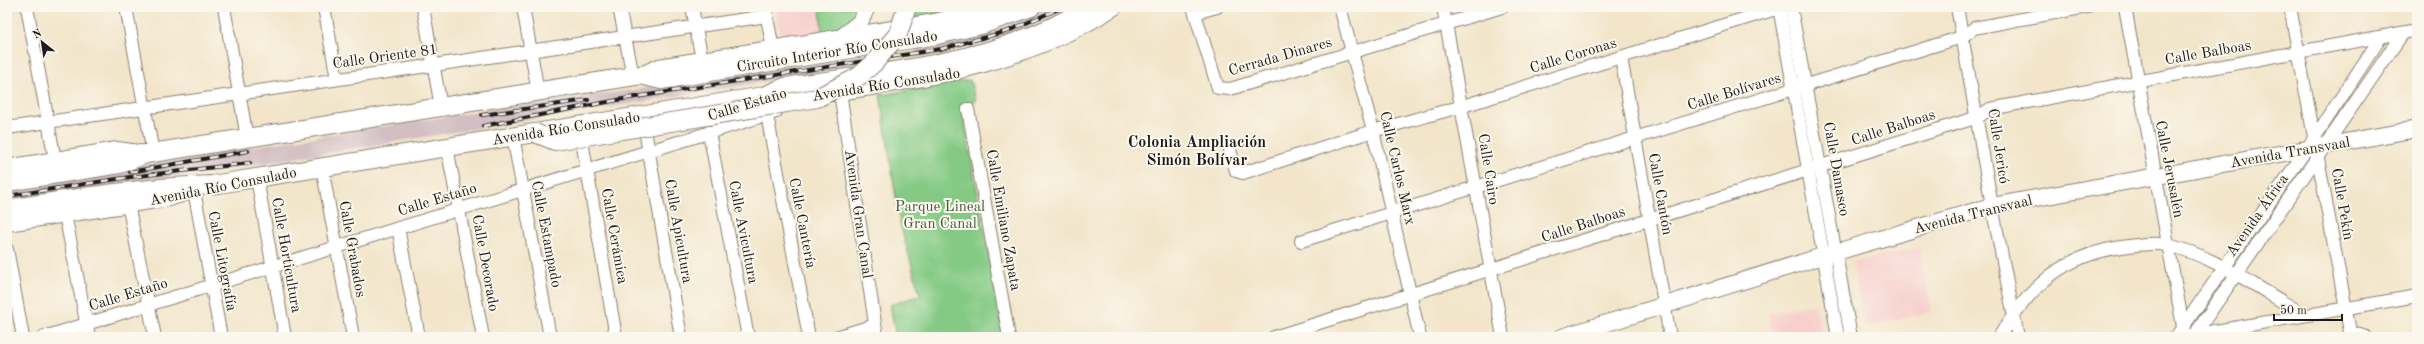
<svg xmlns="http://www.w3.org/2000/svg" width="2424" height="344" font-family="'Old Standard TT',serif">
<rect width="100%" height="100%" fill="#fbf7ec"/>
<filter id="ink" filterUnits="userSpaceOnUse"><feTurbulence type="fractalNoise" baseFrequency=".025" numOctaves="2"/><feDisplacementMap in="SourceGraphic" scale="8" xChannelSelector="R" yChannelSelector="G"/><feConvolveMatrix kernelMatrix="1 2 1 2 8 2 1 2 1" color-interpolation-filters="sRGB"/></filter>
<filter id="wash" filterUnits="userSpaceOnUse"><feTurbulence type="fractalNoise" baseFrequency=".012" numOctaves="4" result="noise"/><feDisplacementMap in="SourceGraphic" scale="16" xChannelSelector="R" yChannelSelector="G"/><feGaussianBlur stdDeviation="0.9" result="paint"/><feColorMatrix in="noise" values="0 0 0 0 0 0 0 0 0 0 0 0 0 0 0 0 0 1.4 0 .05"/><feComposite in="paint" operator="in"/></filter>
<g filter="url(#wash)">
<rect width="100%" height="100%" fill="#f2e5ca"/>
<!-- built -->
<g fill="#f7d0cd">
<path d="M 776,7 L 823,7 L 822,34 L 782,42 Z"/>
<path d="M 1919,248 L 1932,312 L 1865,326 L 1852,262 Z"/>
<path d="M 1816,304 L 1821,337 L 1773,337 L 1769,312 Z"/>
</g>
<!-- industrial -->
<g fill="#d2bec3">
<path d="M 1047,7 L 1073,7 L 1008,36 L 973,46 L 917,57 L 915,47 L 1033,14 Z"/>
<path d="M 873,53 L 874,64 L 221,170 L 7,200 L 7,189 L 217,152 L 514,106 L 633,90 Z"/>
</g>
<!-- green -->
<g fill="#84ca84" stroke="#507350">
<path d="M 820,7 L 860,7 L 860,25 L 822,34 Z"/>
<path d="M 894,7 L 949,7 L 955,11 L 896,22 Z"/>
<path d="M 970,80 L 976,101 L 961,104 L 1004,337 L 896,337 L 890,305 L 920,295 L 900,224 L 880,95 Z"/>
</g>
</g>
<g filter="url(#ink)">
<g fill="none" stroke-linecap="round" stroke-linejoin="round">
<defs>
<g id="minor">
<path d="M 27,7 L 55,160"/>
<path d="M 126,7 L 153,153"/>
<path d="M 224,7 L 247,138"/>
<path d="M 324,7 L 337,79"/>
<path d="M 423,7 L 441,107"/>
<path d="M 523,7 L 538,92"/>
<path d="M 619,7 L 633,76"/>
<path d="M 692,7 L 702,60"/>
<path d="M 765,7 L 773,49"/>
<path d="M 1193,7 L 1218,88 L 1230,89 L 1502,7"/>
<path d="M 1340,7 L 1373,131 L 1420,337"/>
<path d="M 1443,7 L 1503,337"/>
<path d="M 1779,7 L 1838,337"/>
<path d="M 1791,7 L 1851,337"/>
<path d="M 1957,7 L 1992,206 L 2018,337"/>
<path d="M 2125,7 L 2184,332"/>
<path d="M 2290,7 L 2351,337"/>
<path d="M 1195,13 L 1217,7"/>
<path d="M 1621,57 L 1670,337"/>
<path d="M 832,95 L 840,92 L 877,337"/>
<path d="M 968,109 L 1009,337"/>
<path d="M 767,115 L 809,337"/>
<path d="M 7,128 L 767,16"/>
<path d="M 645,130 L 681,337"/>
<path d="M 709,132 L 748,337"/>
<path d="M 513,136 L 550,337"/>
<path d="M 582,141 L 616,337"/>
<path d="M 447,147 L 483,337"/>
<path d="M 1230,150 L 1236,171 L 1243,173 L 1373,131 L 1463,106 L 1782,7"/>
<path d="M 322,167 L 353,337"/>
<path d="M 257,178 L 285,337"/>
<path d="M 194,190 L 221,337"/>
<path d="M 128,204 L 155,337"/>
<path d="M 65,214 L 89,337"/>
<path d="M 398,228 L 419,337"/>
<path d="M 1301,241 L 1962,37 L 1974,28 L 2087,7"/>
<path d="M 7,249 L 23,337"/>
<path d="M 2350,332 L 2366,337"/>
<path d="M 2192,335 L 2417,296"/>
<path d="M 44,337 L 776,112"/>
<path d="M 836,337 L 875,325"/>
<path d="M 1274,337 L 1978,117 L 1990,109 L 2417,30"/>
<path d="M 1999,337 C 2030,287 2061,256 2121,247 C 2136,245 2152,242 2167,245 C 2212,254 2264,292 2305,315"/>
<path d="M 2176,337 L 2315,137 L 2381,37"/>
<path d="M 2193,337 L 2403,33"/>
</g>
<g id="major">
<path d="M 842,37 L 860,22 L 867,7"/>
<path d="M 641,75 L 659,67 L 935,22 L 995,7"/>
<path d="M 831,93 C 930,79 1028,63 1114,7"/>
<path d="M 7,168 L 117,150 L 146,154"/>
<path d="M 7,223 L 169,198 L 194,190"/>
<path d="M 1562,337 L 1823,256 L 1992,206 L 2417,129"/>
</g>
<g id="highway">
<path d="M 7,182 L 120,164 L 146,154 L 641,75 L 661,80 L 937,35 L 981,25 L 1031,7"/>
<path d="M 7,209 C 75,198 143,187 212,185 L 764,96 L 785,87 C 886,71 1000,64 1088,7"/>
</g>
</defs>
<!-- minor casing -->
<use href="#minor" stroke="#878073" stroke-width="14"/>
<!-- major casing -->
<use href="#major" stroke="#878073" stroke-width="18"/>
<!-- highway casing -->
<use href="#highway" stroke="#878073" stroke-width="20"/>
<!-- minor -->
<use href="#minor" stroke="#fff" stroke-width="12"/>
<!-- major -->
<use href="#major" stroke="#fff" stroke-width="16"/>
<!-- highway -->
<use href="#highway" stroke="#fff" stroke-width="18"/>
<defs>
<g id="rail">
<path d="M 482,115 L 588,100"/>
<path d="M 483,126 L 623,99 L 941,49 L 1008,31 L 1063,7"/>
<path d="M 130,172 L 248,151"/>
<path d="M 7,196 L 130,177 L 250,163"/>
</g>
</defs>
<!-- rail casing -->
<use href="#rail" stroke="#1c1c1c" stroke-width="4"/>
<!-- rail -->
<use href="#rail" stroke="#fbf7ec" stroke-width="2.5" stroke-dasharray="8" stroke-linecap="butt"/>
<defs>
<path id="highway-bridge" d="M 535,133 L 555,141 L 817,98 L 858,77 L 874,63 L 898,34 L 907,7"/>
</defs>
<!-- highway-bridge casing -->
<use href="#highway-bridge" stroke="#878073" stroke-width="20" stroke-linecap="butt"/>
<!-- highway-bridge -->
<use href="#highway-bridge" stroke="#fff" stroke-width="18"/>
</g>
</g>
<g text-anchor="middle" stroke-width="4" stroke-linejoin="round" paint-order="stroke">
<!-- street labels -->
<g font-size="15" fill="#1c1c1c" stroke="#fbf7ec">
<text transform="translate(837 51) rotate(-9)" y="5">Circuito Interior Río Consulado</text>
<text transform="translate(2208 52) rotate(-10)" y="5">Calle Balboas</text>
<text transform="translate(1573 55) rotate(-17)" y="5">Calle Coronas</text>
<text transform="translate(385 56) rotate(-8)" y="5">Calle Oriente 81</text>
<text transform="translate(1280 56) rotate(-16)" y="5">Cerrada Dinares</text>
<text transform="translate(886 84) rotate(-9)" y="5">Avenida Río Consulado</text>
<text transform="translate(1734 91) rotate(-17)" y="5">Calle Bolívares</text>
<text transform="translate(747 104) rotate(-17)" y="5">Calle Estaño</text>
<text transform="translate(1893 127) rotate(-18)" y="5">Calle Balboas</text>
<text transform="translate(566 128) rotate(-9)" y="5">Avenida Río Consulado</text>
<text transform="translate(1999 146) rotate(81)" y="5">Calle Jericó</text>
<text transform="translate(2290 152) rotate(-10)" y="5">Avenida Transvaal</text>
<text transform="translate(1398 168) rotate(77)" y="5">Calle Carlos Marx</text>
<text transform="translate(1489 169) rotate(81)" y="5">Calle Cairo</text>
<text transform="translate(1837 169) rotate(80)" y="5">Calle Damasco</text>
<text transform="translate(2170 169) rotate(79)" y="5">Calle Jerusalén</text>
<text transform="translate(223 186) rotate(-11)" y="5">Avenida Río Consulado</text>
<text transform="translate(1661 194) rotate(80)" y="5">Calle Cantón</text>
<text transform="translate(437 199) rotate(-17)" y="5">Calle Estaño</text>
<text transform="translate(2343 204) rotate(80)" y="5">Calle Pekín</text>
<text transform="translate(859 214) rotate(82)" y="5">Avenida Gran Canal</text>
<text transform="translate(1973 214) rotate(-14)" y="5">Avenida Transvaal</text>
<text transform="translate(2257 215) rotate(-55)" y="5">Avenida África</text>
<text transform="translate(1004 220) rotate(80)" y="5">Calle Emiliano Zapata</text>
<text transform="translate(803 223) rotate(79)" y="5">Calle Cantería</text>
<text transform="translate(1583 224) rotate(-18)" y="5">Calle Balboas</text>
<text transform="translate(679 231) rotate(80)" y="5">Calle Apicultura</text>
<text transform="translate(744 232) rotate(79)" y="5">Calle Avicultura</text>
<text transform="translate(547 234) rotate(79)" y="5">Calle Estampado</text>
<text transform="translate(615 236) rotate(80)" y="5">Calle Cerámica</text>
<text transform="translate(353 249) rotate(80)" y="5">Calle Grabados</text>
<text transform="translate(287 255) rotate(80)" y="5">Calle Horticultura</text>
<text transform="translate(223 261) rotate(79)" y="5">Calle Litografía</text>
<text transform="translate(486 263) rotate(80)" y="5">Calle Decorado</text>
<text transform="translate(128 294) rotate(-17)" y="5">Calle Estaño</text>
</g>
<!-- park labels -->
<g font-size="15" fill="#405940" stroke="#fbf7ec">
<text x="940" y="211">Parque Lineal<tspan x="940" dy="17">Gran Canal</tspan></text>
</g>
<!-- neighbourhood labels -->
<g font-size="16" font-weight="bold" fill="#1c1c1c" stroke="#fbf7ec">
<text x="1197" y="147">Colonia Ampliación<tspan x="1197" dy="18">Simón Bolívar</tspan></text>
</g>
</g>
<!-- margin -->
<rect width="2424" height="344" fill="none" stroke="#fbf7ec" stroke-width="24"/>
<!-- north arrow -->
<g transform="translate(42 42) rotate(330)" stroke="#fbf7ec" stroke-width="3" paint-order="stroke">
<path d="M0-3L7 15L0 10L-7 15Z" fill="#1c1c1c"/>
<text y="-6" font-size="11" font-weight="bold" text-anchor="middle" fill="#1c1c1c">N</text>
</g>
<!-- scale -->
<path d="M2274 314v6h68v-6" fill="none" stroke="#1c1c1c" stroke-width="2"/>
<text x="2280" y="314" font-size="12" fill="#1c1c1c" stroke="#fbf7ec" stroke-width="3" paint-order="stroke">50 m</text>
</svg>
